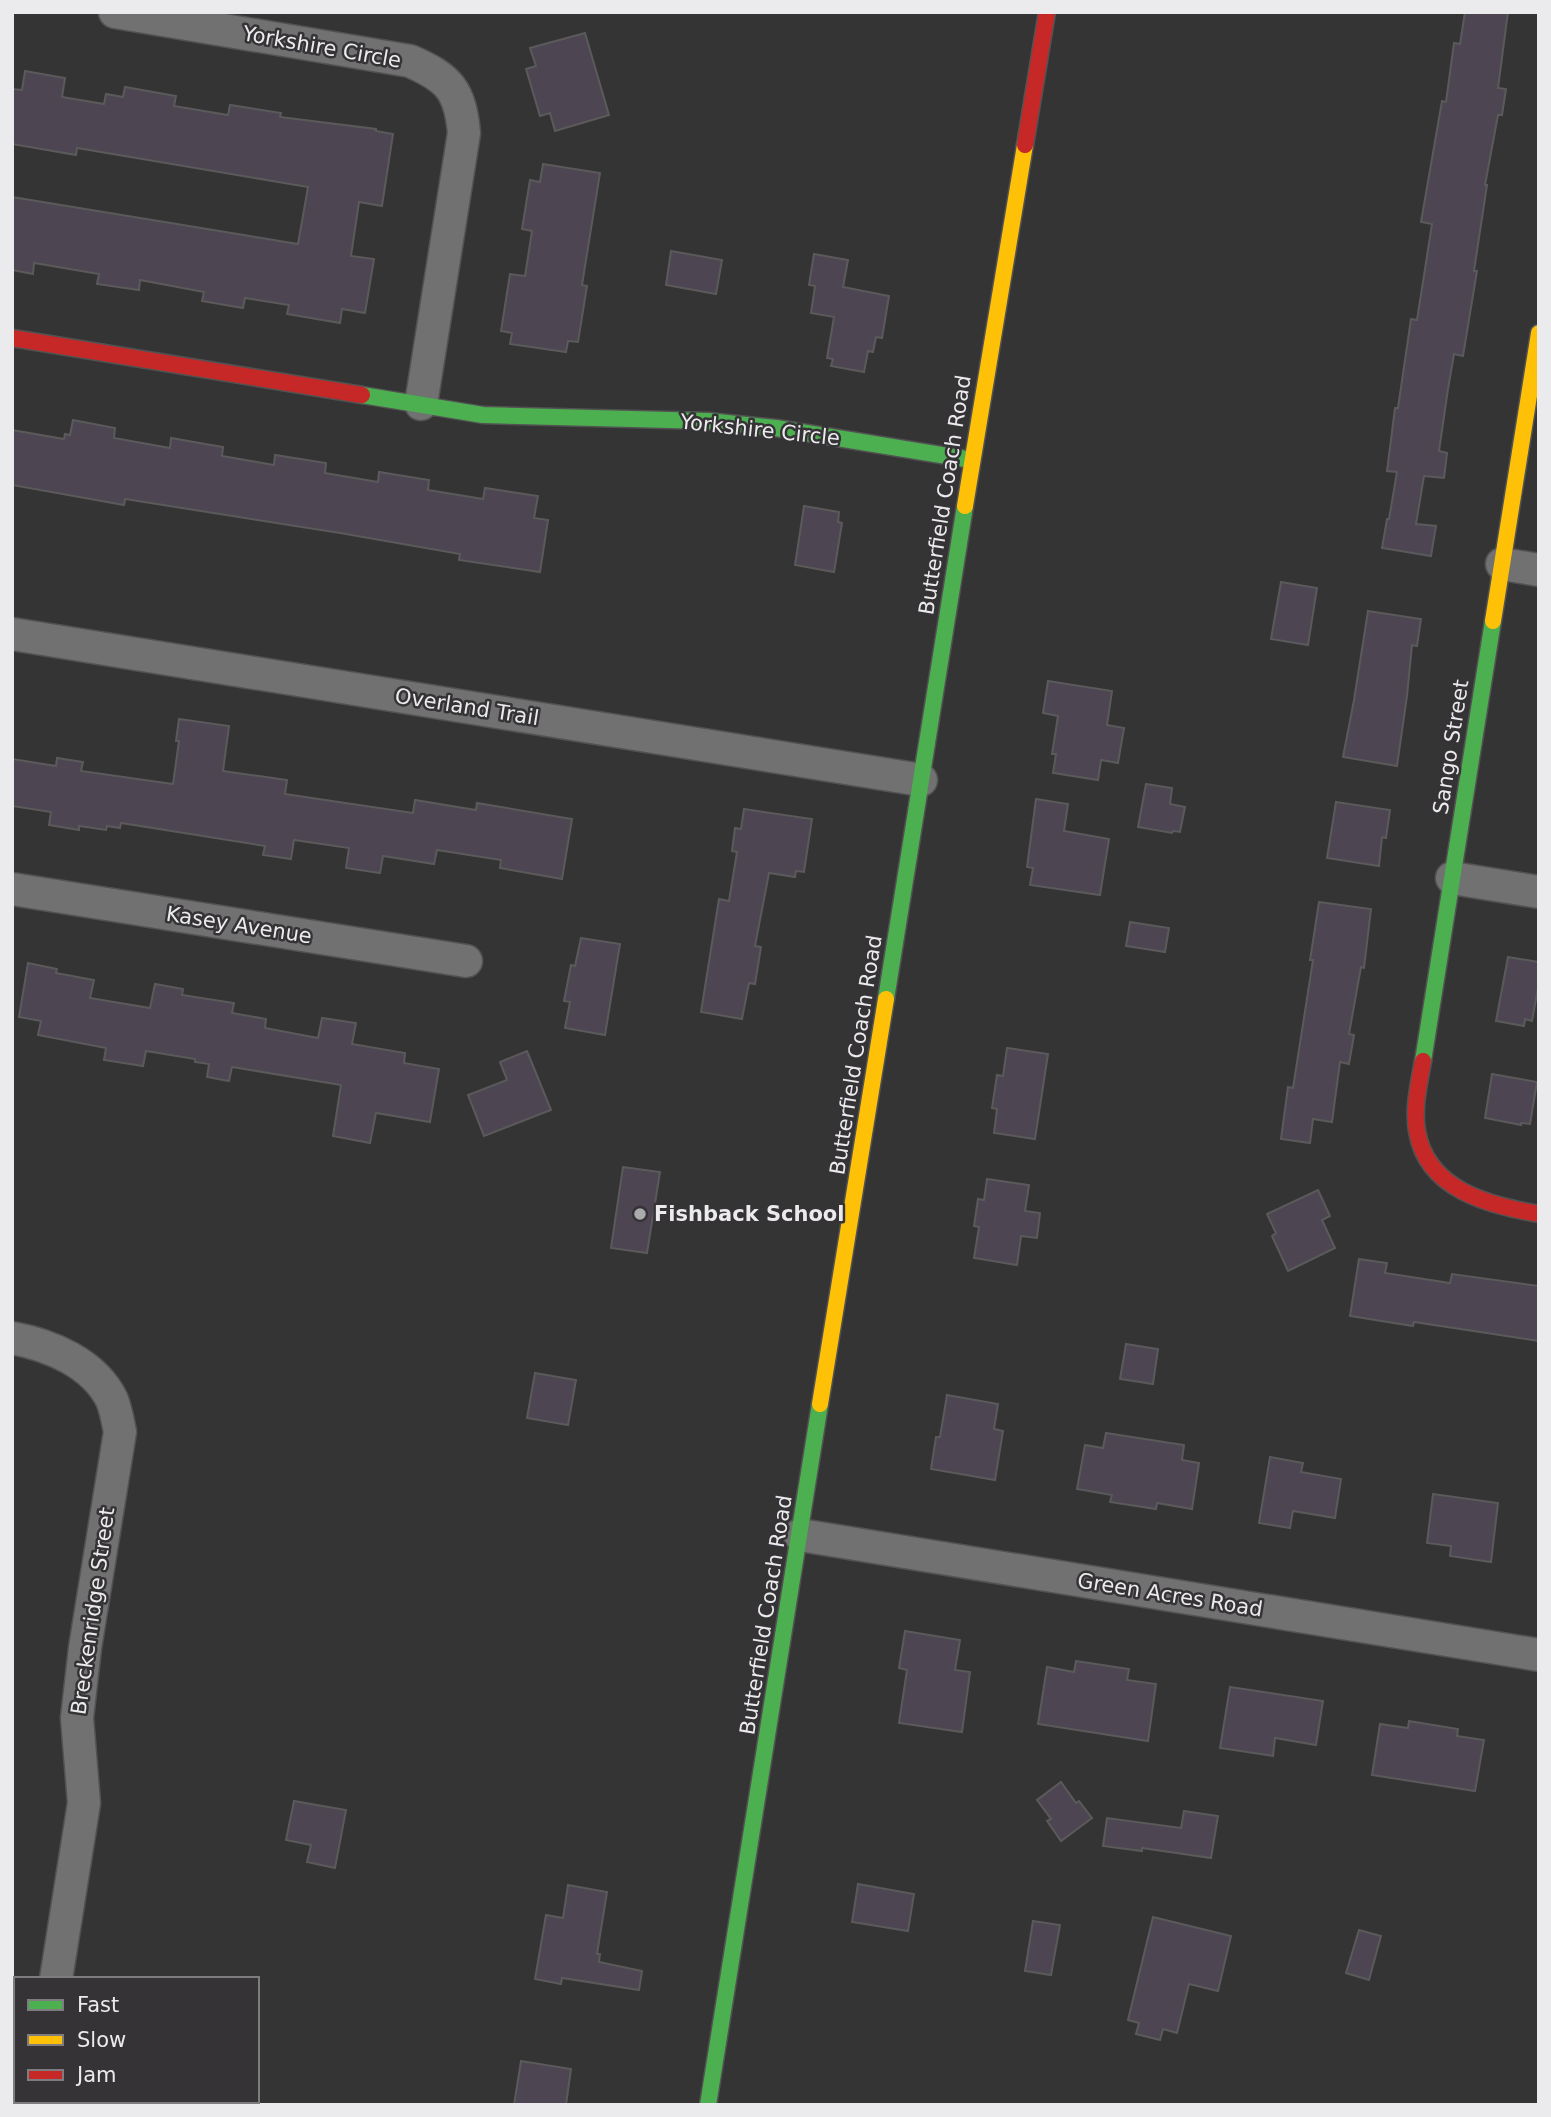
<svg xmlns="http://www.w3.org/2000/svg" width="1551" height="2117" font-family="'DejaVu Sans',sans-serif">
<rect width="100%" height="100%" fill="#353435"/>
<!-- building -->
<g fill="#4d4652" stroke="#5b5a5b" stroke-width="2">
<path d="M 1465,12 L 1508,12 L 1498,88 L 1506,89 L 1502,115 L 1498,115 L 1485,185 L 1487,185 L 1474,271 L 1477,271 L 1463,356 L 1454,354 L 1448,389 L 1439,451 L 1447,453 L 1444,478 L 1424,476 L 1416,524 L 1436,526 L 1431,556 L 1382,548 L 1387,519 L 1389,519 L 1397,472 L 1387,471 L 1395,408 L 1398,408 L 1411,319 L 1417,320 L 1432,224 L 1421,222 L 1442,101 L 1446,102 L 1454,43 L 1460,44 Z"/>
<path d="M 585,33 L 609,115 L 555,131 L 550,113 L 540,116 L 526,69 L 536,66 L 530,48 Z"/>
<path d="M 25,71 L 65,78 L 62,97 L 104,104 L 106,94 L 123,97 L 125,87 L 176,96 L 174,106 L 228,115 L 230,105 L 281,113 L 280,117 L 376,129 L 376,131 L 393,134 L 382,206 L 359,202 L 351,256 L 374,259 L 365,313 L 342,309 L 340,323 L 287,314 L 289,305 L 245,298 L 243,308 L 202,301 L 204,292 L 140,280 L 139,290 L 97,284 L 99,274 L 34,263 L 33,274 L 12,270 L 12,197 L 298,244 L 308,187 L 77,148 L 76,155 L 12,144 L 12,89 L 22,90 Z"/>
<path d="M 543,164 L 600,173 L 582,285 L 587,286 L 578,342 L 568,341 L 566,352 L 510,344 L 512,333 L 501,331 L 510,274 L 525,276 L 532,231 L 522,229 L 530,180 L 540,182 Z"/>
<path d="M 671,251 L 722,260 L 716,294 L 666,285 Z"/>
<path d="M 814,254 L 848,260 L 843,287 L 889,296 L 882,338 L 876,337 L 873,352 L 868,351 L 864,372 L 831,366 L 833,359 L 827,358 L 834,317 L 811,313 L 815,286 L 809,285 Z"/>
<path d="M 73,420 L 115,428 L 114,438 L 170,448 L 171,438 L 223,447 L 222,456 L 274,465 L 275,455 L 326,463 L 325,473 L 378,482 L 379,472 L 429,480 L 428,490 L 483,499 L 485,488 L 538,496 L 534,518 L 548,520 L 540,572 L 459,560 L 460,554 L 340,533 L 125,499 L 124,505 L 12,485 L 12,430 L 64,439 L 65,434 L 70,435 Z"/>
<path d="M 804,506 L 839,512 L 838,522 L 842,523 L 834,572 L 795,565 Z"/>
<path d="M 1281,582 L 1317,588 L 1308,645 L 1271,639 Z"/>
<path d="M 1368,611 L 1421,619 L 1417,646 L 1412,645 L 1407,696 L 1397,766 L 1343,757 L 1354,700 Z"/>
<path d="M 1048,681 L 1112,691 L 1107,725 L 1124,728 L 1118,763 L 1101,760 L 1098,780 L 1053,773 L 1056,754 L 1052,754 L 1058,716 L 1043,713 Z"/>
<path d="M 179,719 L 229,726 L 223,771 L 287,780 L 285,794 L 413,813 L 415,800 L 476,810 L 477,803 L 572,819 L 562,879 L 500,868 L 501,860 L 437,850 L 434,864 L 383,856 L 380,873 L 346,868 L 349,848 L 294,840 L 291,859 L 263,855 L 265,846 L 121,823 L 120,828 L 107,826 L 106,830 L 79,826 L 79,830 L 49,825 L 51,812 L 12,806 L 12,759 L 56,766 L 57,758 L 83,762 L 81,771 L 173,784 L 179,741 L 176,741 Z"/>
<path d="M 1146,784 L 1172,788 L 1170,804 L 1185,807 L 1180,832 L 1173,831 L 1172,833 L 1138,827 Z"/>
<path d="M 1036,799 L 1068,804 L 1064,831 L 1109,839 L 1100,895 L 1030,885 L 1033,868 L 1027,867 Z"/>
<path d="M 1336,802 L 1390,810 L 1386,838 L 1382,837 L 1379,866 L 1327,858 Z"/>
<path d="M 744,809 L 812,819 L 804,872 L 796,871 L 795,877 L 769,873 L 755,946 L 761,947 L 755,984 L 749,983 L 742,1019 L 701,1012 L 719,899 L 729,901 L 737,852 L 732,851 L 735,828 L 741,829 Z"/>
<path d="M 1319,902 L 1371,909 L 1364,968 L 1361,967 L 1349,1034 L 1354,1035 L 1349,1064 L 1340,1062 L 1332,1122 L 1313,1119 L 1310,1143 L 1281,1139 L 1288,1087 L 1293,1088 L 1313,960 L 1310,960 Z"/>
<path d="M 1130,922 L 1169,928 L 1165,952 L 1126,946 Z"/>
<path d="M 581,938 L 620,944 L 605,1035 L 565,1028 L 570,1002 L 564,1001 L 571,965 L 575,966 Z"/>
<path d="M 1508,957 L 1539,962 L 1539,983 L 1532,1021 L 1525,1019 L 1524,1026 L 1496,1021 Z"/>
<path d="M 28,963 L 57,969 L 56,973 L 94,980 L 90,998 L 150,1008 L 155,984 L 183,989 L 182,995 L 234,1003 L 232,1013 L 266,1019 L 265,1028 L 318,1038 L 322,1018 L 356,1023 L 352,1044 L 405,1053 L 404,1063 L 439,1069 L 430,1122 L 376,1113 L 370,1143 L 333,1136 L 341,1085 L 232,1067 L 229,1081 L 207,1077 L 209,1064 L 195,1062 L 195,1059 L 146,1051 L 143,1066 L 104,1060 L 106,1048 L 38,1035 L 41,1021 L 19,1017 Z"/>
<path d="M 1007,1048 L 1048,1054 L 1035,1139 L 994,1133 L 997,1109 L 992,1108 L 997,1075 L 1003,1076 Z"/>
<path d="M 527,1051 L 551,1110 L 484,1136 L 468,1095 L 507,1080 L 500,1062 Z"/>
<path d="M 1492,1074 L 1537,1082 L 1530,1124 L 1521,1123 L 1521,1125 L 1485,1118 Z"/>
<path d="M 623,1167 L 660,1172 L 647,1253 L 611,1248 Z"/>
<path d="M 987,1179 L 1029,1185 L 1025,1211 L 1040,1213 L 1037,1238 L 1021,1236 L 1017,1265 L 974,1258 L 979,1227 L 974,1226 L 978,1199 L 984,1200 Z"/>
<path d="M 1318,1190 L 1330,1216 L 1322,1220 L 1335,1248 L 1288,1271 L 1272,1236 L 1276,1233 L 1267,1214 Z"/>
<path d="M 1359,1259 L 1387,1263 L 1385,1273 L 1450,1283 L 1452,1274 L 1539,1286 L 1539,1341 L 1414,1322 L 1413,1326 L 1350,1316 Z"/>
<path d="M 1126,1344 L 1158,1349 L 1153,1384 L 1120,1379 Z"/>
<path d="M 535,1373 L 576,1380 L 568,1425 L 527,1418 Z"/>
<path d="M 947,1395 L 998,1404 L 994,1429 L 1003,1431 L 995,1480 L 931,1469 L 936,1437 L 940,1437 Z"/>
<path d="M 1106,1433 L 1184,1445 L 1182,1460 L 1199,1463 L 1192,1509 L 1157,1503 L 1156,1509 L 1110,1502 L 1112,1495 L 1077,1489 L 1085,1445 L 1103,1448 Z"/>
<path d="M 1270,1457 L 1303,1463 L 1301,1472 L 1341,1479 L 1335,1518 L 1293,1511 L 1290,1528 L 1259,1523 Z"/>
<path d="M 1433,1494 L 1498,1503 L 1491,1562 L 1450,1556 L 1451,1546 L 1427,1543 Z"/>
<path d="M 905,1631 L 960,1640 L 955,1670 L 970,1672 L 962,1732 L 899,1723 L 907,1670 L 899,1668 Z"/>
<path d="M 1076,1661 L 1129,1669 L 1127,1680 L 1156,1684 L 1148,1741 L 1038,1724 L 1047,1667 L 1074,1672 Z"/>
<path d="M 1230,1687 L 1323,1701 L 1316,1745 L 1275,1738 L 1273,1756 L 1220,1748 Z"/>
<path d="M 1409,1721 L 1458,1729 L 1457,1736 L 1484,1740 L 1475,1791 L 1372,1775 L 1380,1724 L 1408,1728 Z"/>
<path d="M 1061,1782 L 1076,1803 L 1079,1801 L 1092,1818 L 1061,1841 L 1047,1821 L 1051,1819 L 1037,1800 Z"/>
<path d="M 294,1801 L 346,1810 L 335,1868 L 307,1862 L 311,1845 L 286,1840 Z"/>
<path d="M 1184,1811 L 1218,1816 L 1211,1858 L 1142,1848 L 1142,1851 L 1103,1846 L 1107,1818 L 1181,1828 Z"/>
<path d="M 858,1884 L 914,1894 L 908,1931 L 852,1922 Z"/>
<path d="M 568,1885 L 607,1892 L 597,1954 L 600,1954 L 599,1962 L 642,1971 L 639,1990 L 562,1978 L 561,1984 L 535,1979 L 546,1915 L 563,1918 Z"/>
<path d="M 1153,1917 L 1231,1936 L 1218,1991 L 1189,1984 L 1177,2033 L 1163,2029 L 1160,2040 L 1136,2034 L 1139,2023 L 1128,2020 Z"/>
<path d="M 1033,1921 L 1060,1925 L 1051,1975 L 1025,1971 Z"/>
<path d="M 1359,1930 L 1381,1936 L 1369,1980 L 1346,1973 Z"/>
<path d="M 521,2061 L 571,2069 L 566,2105 L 514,2105 Z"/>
</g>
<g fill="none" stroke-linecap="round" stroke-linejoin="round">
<defs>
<g id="street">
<path d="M 115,12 L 410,61 C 449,78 460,90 464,133 L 421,404"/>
<path d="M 1502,564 L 1539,570"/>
<path d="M 12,634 L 921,780"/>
<path d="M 1452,878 L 1539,892"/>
<path d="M 12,889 L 466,961"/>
<path d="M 12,1338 C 50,1345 94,1363 112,1400 C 116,1410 118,1422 120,1432 L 85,1648 L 77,1718 L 84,1803 L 56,1979"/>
<path d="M 800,1535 L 1539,1655"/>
<path d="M 35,2105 L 35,2101"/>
</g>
<g id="fast">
<path d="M 362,395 L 483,415 L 708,421 L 776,428 L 972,460"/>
<path d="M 886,999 L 965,506"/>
<path d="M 1423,1061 L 1493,621"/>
<path d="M 708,2105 L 820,1404"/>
</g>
<g id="slow">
<path d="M 965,506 L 1025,145"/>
<path d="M 1493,621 L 1539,333"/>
<path d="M 820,1404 L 886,999"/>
</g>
<g id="jam">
<path d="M 1025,145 L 1047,12"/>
<path d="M 12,338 L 362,395"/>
<path d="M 1423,1061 C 1419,1084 1413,1108 1417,1131 C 1427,1191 1490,1205 1539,1214"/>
</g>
</defs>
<!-- street casing -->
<use href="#street" stroke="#525252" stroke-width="35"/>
<!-- fast casing -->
<use href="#fast" stroke="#525252" stroke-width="19"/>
<!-- slow casing -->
<use href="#slow" stroke="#525252" stroke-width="19"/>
<!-- jam casing -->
<use href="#jam" stroke="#525252" stroke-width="19"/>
<!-- street -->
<use href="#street" stroke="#727172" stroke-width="32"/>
<!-- fast -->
<use href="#fast" stroke="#4caf50" stroke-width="16"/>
<!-- slow -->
<use href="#slow" stroke="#ffc107" stroke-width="16"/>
<!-- jam -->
<use href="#jam" stroke="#c62828" stroke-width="16"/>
</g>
<!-- markers -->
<circle fill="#abaaac" stroke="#353336" stroke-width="2.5" cx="640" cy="1214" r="7"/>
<g text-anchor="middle" stroke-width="5" stroke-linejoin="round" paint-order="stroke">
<!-- street labels -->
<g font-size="21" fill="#ebeaec" stroke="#353336">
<text transform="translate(322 47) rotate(10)" y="7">Yorkshire Circle</text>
<text transform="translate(760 430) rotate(6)" y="7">Yorkshire Circle</text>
<text transform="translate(945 495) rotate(-81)" y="7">Butterfield Coach Road</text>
<text transform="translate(467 707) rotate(9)" y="7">Overland Trail</text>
<text transform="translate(1451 747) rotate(-81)" y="7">Sango Street</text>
<text transform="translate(239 925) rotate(9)" y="7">Kasey Avenue</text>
<text transform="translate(856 1055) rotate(-81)" y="7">Butterfield Coach Road</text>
<text transform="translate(1170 1595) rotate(9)" y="7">Green Acres Road</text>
<text transform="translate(93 1611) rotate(-82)" y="7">Breckenridge Street</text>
<text transform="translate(766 1615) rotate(-81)" y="7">Butterfield Coach Road</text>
</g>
<!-- poi labels -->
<g font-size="21" font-weight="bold" fill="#ebeaec" stroke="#353336" text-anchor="start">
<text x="654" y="1221">Fishback School</text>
</g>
</g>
<!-- border -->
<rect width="1551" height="2117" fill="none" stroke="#ebeaec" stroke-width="28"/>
<!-- legend -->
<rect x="14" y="1977" width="245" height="126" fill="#353336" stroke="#7e7c7f" stroke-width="2"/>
<rect x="28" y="2000" width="35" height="10" fill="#4caf50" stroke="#7e7c7f" stroke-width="2"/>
<text x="77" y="2012" font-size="21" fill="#ebeaec">Fast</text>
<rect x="28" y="2035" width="35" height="10" fill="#ffc107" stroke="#7e7c7f" stroke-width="2"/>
<text x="77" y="2047" font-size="21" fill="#ebeaec">Slow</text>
<rect x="28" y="2070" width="35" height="10" fill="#c62828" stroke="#7e7c7f" stroke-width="2"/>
<text x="77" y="2082" font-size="21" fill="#ebeaec">Jam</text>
</svg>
